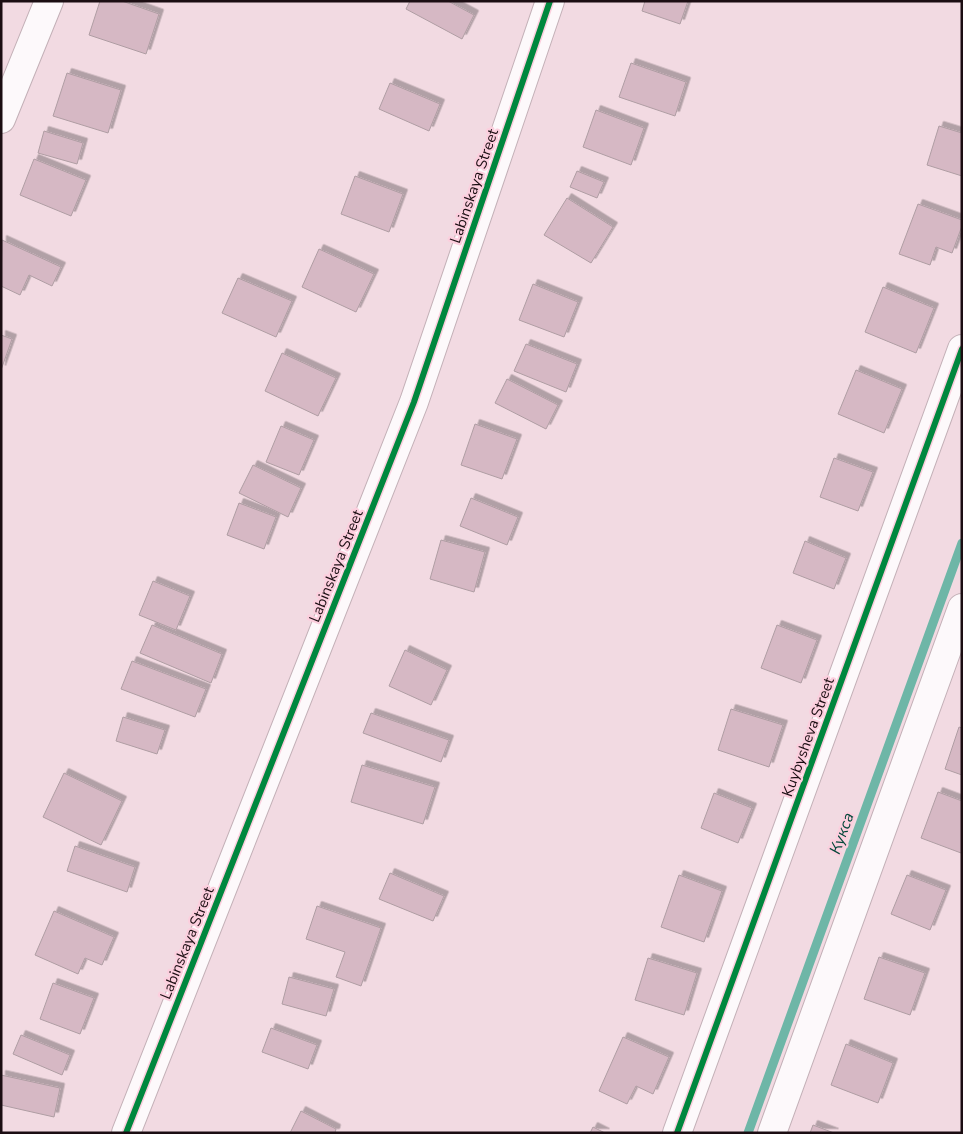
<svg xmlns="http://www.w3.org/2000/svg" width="963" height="1134" font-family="'Nunito Sans',sans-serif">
<defs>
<filter id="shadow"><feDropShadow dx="4.5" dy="-4.5" stdDeviation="0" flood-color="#0004"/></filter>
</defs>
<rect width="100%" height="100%" fill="#f2dae2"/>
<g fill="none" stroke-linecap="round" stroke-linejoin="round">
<!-- stream -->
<path stroke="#6eb6a7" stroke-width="9" d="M 748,1133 L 962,543"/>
</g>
<!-- building -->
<g fill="#d6b8c4" stroke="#af9da3" filter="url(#shadow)">
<path d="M 100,1 L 122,1 L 159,14 L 146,54 L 89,35 Z"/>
<path d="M 410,1 L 448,1 L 474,15 L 462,39 L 406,9 Z"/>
<path d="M 645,1 L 688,1 L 680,24 L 642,11 Z"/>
<path d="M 631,63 L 686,82 L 675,116 L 619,97 Z"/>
<path d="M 67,73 L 121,90 L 108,133 L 53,116 Z"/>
<path d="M 390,83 L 440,104 L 429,131 L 379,109 Z"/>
<path d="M 596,110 L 644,128 L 631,165 L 583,147 Z"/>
<path d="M 939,126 L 962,133 L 962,176 L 927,165 Z"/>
<path d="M 44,131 L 83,143 L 77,164 L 38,153 Z"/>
<path d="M 34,159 L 86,180 L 71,216 L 20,195 Z"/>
<path d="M 577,171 L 604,182 L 597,198 L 570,187 Z"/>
<path d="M 355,176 L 403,194 L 389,232 L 341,214 Z"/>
<path d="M 567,198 L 613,227 L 591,263 L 544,235 Z"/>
<path d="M 918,204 L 962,220 L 962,226 L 952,253 L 936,247 L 930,265 L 899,254 Z"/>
<path d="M 2,240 L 61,267 L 52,286 L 29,275 L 20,295 L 1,286 Z"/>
<path d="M 319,249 L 374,274 L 356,312 L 302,287 Z"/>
<path d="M 238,278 L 292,301 L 276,337 L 222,313 Z"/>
<path d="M 533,284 L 578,302 L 564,337 L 519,320 Z"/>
<path d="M 883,287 L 934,308 L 916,353 L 865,332 Z"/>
<path d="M 1,335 L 12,339 L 1,370 Z"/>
<path d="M 526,344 L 577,364 L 566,392 L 514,371 Z"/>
<path d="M 282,353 L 336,378 L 318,416 L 265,391 Z"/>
<path d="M 856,370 L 902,389 L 884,433 L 838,414 Z"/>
<path d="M 507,379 L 558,405 L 546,429 L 495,403 Z"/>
<path d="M 475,424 L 517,439 L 502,479 L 461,465 Z"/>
<path d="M 281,426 L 314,440 L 299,475 L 266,462 Z"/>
<path d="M 834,458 L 873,472 L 858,511 L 820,497 Z"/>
<path d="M 253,465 L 301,488 L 288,517 L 239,493 Z"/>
<path d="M 471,498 L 518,517 L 507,545 L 460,526 Z"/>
<path d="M 239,503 L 276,517 L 264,549 L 227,535 Z"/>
<path d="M 441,540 L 485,552 L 474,592 L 430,579 Z"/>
<path d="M 805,541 L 846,558 L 834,589 L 793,573 Z"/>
<path d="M 153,581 L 190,596 L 176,630 L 139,615 Z"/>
<path d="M 152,625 L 222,654 L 211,683 L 140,653 Z"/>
<path d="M 777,625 L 817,640 L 801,683 L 761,668 Z"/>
<path d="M 405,650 L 447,670 L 431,705 L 389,686 Z"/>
<path d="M 132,661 L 206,689 L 195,717 L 121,689 Z"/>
<path d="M 731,709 L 783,725 L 769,767 L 718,750 Z"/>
<path d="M 371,713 L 449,740 L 441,762 L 363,733 Z"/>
<path d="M 123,717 L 165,730 L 157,754 L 116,741 Z"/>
<path d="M 959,727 L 962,728 L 962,775 L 945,769 Z"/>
<path d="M 362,765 L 435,787 L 423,824 L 351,802 Z"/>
<path d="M 64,773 L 122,801 L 101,845 L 43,817 Z"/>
<path d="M 938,792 L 962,801 L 962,850 L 961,853 L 921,838 Z"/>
<path d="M 714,793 L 752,808 L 738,843 L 701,828 Z"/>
<path d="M 75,846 L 135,867 L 127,892 L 67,871 Z"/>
<path d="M 390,873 L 444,896 L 433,921 L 379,899 Z"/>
<path d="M 679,875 L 722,891 L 704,942 L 661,927 Z"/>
<path d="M 907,875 L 946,890 L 930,930 L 891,914 Z"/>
<path d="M 317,906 L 381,928 L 361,986 L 336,977 L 345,952 L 306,939 Z"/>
<path d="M 54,911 L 114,937 L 102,965 L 85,958 L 78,974 L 35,955 Z"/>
<path d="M 879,957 L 925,973 L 910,1015 L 864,999 Z"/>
<path d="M 648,958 L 697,973 L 684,1015 L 635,1000 Z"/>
<path d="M 289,977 L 334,989 L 326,1016 L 282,1004 Z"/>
<path d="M 53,983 L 94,998 L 80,1034 L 40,1019 Z"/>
<path d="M 271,1028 L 317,1045 L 308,1069 L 262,1052 Z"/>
<path d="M 21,1035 L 70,1055 L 62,1075 L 13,1054 Z"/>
<path d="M 623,1037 L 669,1057 L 653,1094 L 636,1086 L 627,1104 L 599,1091 Z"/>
<path d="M 846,1044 L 893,1063 L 878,1103 L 831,1085 Z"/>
<path d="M 1,1075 L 60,1088 L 54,1117 L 1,1105 Z"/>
<path d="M 301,1111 L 336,1129 L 335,1133 L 290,1133 Z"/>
<path d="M 813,1125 L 834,1133 L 810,1133 Z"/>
<path d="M 593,1127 L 605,1133 L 590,1133 Z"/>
</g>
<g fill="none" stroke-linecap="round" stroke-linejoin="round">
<defs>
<g id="street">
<path d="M 1,119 L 49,1"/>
<path d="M 126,1133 L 414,402 L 550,1"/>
<path d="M 677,1133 L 962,349"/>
<path d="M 772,1133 L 962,608"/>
</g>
</defs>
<!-- street casing -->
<use href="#street" stroke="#c3b0b7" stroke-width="30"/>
<!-- street -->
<use href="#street" stroke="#fdf9fb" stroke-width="28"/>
<defs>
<g id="cycleway">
<path d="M 126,1133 L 414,402 L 550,1"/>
<path d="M 677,1133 L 962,349"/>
</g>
</defs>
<!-- cycleway casing -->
<use href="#cycleway" stroke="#fccfde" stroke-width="9"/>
<!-- cycleway -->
<use href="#cycleway" stroke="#00873e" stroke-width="6"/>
</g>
<g text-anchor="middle" stroke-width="4.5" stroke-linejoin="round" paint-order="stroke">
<!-- street labels -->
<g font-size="15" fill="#1b0d12" stroke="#fccfde">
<text transform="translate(474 186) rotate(-71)" y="5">Labinskaya Street</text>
<text transform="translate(336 566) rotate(-68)" y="5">Labinskaya Street</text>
<text transform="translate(808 737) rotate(-70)" y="5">Kuybysheva Street</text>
<text transform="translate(187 943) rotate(-68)" y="5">Labinskaya Street</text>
</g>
<!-- water labels -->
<g font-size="16" font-style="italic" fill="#05483b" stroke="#fccfde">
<text transform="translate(841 833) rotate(-70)" y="6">Кукса</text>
</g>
</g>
<!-- border -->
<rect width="963" height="1134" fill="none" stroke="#1b0d12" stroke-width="5"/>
</svg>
